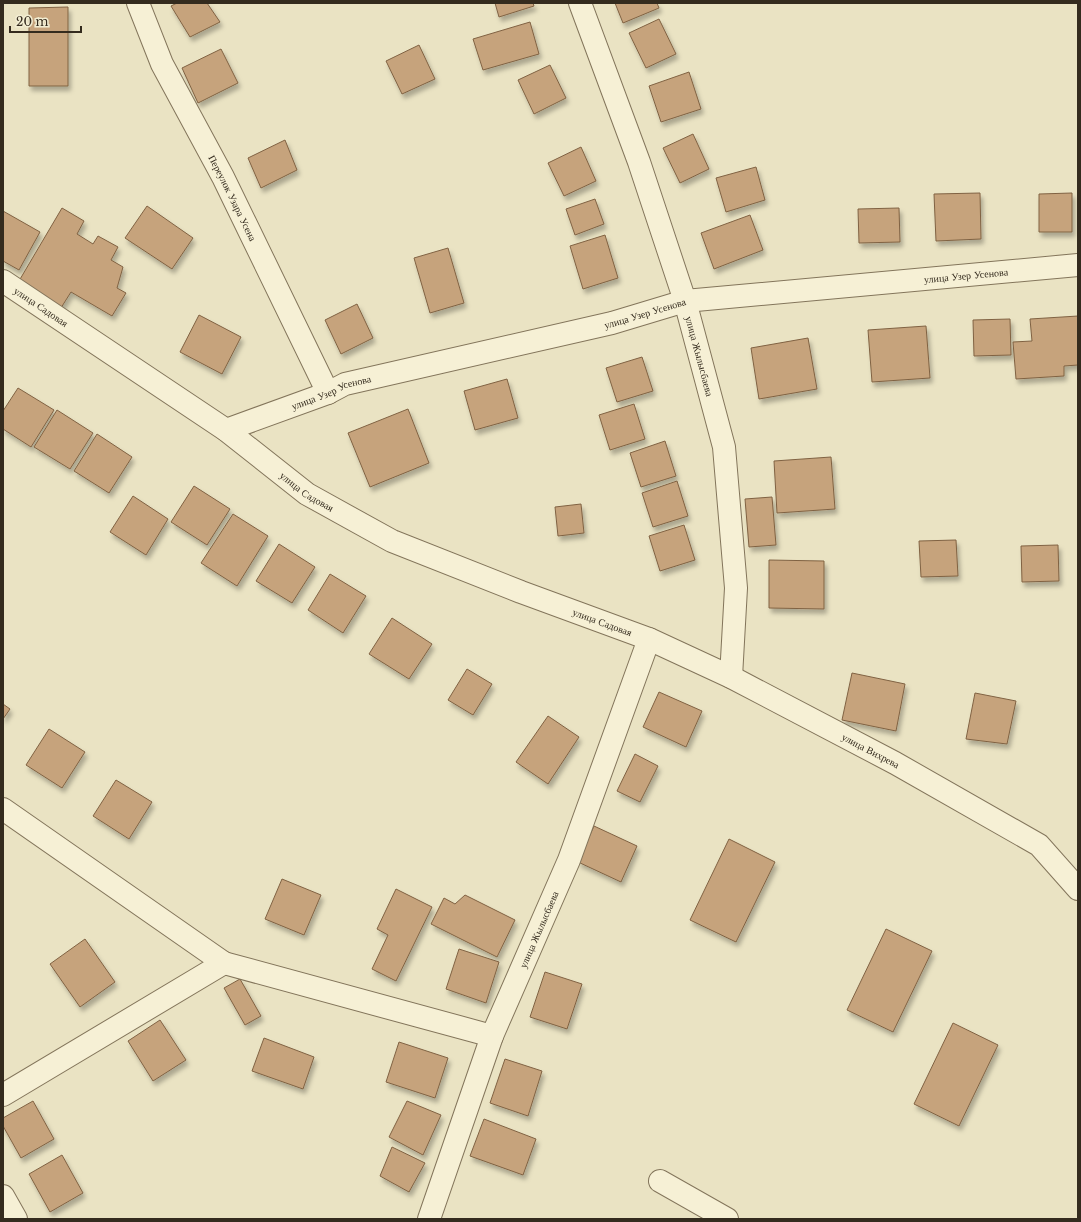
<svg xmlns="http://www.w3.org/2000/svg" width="1081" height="1222" font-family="'Libre Baskerville',serif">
<defs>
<filter id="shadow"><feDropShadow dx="2.5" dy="4.5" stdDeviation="2" flood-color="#0004"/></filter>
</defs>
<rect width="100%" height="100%" fill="#eae3c3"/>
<!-- building -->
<g fill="#c6a37b" stroke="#806243" filter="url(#shadow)">
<path d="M 177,3 L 207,3 L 220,22 L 190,37 L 171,6 Z"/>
<path d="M 495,3 L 533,3 L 534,6 L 499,17 Z"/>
<path d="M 615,3 L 657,3 L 659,8 L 623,23 Z"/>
<path d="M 68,7 L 68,86 L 29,86 L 29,8 Z"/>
<path d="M 659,19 L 676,54 L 646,68 L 629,33 Z"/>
<path d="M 530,22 L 539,54 L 483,70 L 473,39 Z"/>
<path d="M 419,45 L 435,79 L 402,94 L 386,61 Z"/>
<path d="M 221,49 L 238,83 L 198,103 L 182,68 Z"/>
<path d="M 550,65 L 566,98 L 534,114 L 518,80 Z"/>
<path d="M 689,72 L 701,109 L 661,122 L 649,86 Z"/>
<path d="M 693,134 L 709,169 L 680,183 L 663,148 Z"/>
<path d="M 285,140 L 297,170 L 261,188 L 248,158 Z"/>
<path d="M 581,147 L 596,181 L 564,196 L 548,163 Z"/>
<path d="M 756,167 L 765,200 L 726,212 L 716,178 Z"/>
<path d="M 980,193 L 981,239 L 936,241 L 934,194 Z"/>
<path d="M 1072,193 L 1072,232 L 1039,232 L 1039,194 Z"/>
<path d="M 595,199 L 604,224 L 575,235 L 566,209 Z"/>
<path d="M 147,206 L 193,238 L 172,269 L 125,238 Z"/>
<path d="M 62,208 L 84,221 L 77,234 L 93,244 L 98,236 L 118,247 L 111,260 L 123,267 L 117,288 L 126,293 L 112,316 L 71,292 L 59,311 L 16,286 Z"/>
<path d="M 899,208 L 900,242 L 859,243 L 858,209 Z"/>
<path d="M 3,211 L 40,232 L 19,270 L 3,261 Z"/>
<path d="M 750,215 L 763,250 L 714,269 L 701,233 Z"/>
<path d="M 605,235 L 618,278 L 583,289 L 570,246 Z"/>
<path d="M 448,248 L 464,303 L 430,313 L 414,258 Z"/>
<path d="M 357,304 L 373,338 L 341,354 L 325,320 Z"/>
<path d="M 199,315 L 241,337 L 222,374 L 180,352 Z"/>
<path d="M 1078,316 L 1078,365 L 1064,366 L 1064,376 L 1016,379 L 1013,342 L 1032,341 L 1030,319 Z"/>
<path d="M 1010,319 L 1011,355 L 974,356 L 973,320 Z"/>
<path d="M 926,326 L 930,378 L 872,382 L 868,330 Z"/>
<path d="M 808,338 L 817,389 L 759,399 L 751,348 Z"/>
<path d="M 642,357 L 653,391 L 617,402 L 606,368 Z"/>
<path d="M 507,379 L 518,418 L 475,430 L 464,391 Z"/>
<path d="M 18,388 L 54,410 L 31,447 L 3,429 L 3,411 Z"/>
<path d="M 634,404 L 645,439 L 610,450 L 599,415 Z"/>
<path d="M 408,409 L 429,463 L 370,487 L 348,433 Z"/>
<path d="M 57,410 L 93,433 L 70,469 L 34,447 Z"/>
<path d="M 97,434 L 132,457 L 109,493 L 74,471 Z"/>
<path d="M 665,441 L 676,476 L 641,487 L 630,453 Z"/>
<path d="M 831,457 L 835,509 L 777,513 L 774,461 Z"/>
<path d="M 677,481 L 688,516 L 653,527 L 642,493 Z"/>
<path d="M 194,486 L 230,509 L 207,545 L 171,522 Z"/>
<path d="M 133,496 L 168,519 L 146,555 L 110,532 Z"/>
<path d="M 772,497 L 776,545 L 749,547 L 745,499 Z"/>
<path d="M 581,504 L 584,533 L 558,536 L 555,507 Z"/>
<path d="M 233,514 L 268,536 L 237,586 L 201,563 Z"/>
<path d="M 684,525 L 695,560 L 660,571 L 649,536 Z"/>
<path d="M 956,540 L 958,576 L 921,577 L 919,541 Z"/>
<path d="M 279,544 L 315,567 L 292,603 L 256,581 Z"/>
<path d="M 1058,545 L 1059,581 L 1022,582 L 1021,546 Z"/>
<path d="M 769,560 L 824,561 L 824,609 L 769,608 Z"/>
<path d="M 330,574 L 366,596 L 343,633 L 308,610 Z"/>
<path d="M 392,618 L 432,644 L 409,679 L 369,654 Z"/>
<path d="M 467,669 L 492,684 L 473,715 L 448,700 Z"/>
<path d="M 852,673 L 905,684 L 896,731 L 842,720 Z"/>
<path d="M 659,692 L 702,711 L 686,747 L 643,727 Z"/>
<path d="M 975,693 L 1016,701 L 1007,744 L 966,739 Z"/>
<path d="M 3,704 L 10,709 L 3,719 Z"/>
<path d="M 548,716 L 579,737 L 548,784 L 516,762 Z"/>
<path d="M 49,729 L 85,752 L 62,788 L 26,765 Z"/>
<path d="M 635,754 L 658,766 L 640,802 L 617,791 Z"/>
<path d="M 116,780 L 152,802 L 129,839 L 93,816 Z"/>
<path d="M 594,826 L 637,846 L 621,882 L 578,862 Z"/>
<path d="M 729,839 L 775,862 L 736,942 L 690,920 Z"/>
<path d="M 282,879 L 321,895 L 304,935 L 265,919 Z"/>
<path d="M 396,889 L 432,907 L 396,981 L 372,969 L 388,935 L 377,929 Z"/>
<path d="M 465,895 L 515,920 L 497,957 L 431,924 L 444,898 L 455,904 Z"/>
<path d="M 886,929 L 932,951 L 893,1032 L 847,1010 Z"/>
<path d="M 85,939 L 115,982 L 80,1007 L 50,964 Z"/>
<path d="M 459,949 L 499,962 L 486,1003 L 446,989 Z"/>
<path d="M 545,972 L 582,984 L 567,1029 L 530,1017 Z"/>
<path d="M 240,979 L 261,1016 L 245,1025 L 224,988 Z"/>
<path d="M 160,1020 L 186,1060 L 153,1081 L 128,1041 Z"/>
<path d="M 953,1023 L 998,1045 L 959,1126 L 914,1104 Z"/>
<path d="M 264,1038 L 314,1057 L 303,1089 L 252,1071 Z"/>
<path d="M 399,1042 L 448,1058 L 435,1098 L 386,1082 Z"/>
<path d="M 505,1059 L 542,1071 L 528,1116 L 490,1103 Z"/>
<path d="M 33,1101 L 54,1139 L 21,1158 L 3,1126 L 3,1118 Z"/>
<path d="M 407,1101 L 441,1115 L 423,1155 L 389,1137 Z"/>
<path d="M 484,1119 L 536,1139 L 523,1175 L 470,1156 Z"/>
<path d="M 392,1147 L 425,1163 L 409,1192 L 380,1176 Z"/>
<path d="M 62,1155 L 83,1193 L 50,1212 L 29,1174 Z"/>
</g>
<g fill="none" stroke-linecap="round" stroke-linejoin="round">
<defs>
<g id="minor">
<path id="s1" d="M 138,3 L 162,64 L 223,177 L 328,393"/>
<path id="s2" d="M 580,3 L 639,162 L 685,301 L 724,447 L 736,588 L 731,677"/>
<path id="s3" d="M 3,281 L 226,430 L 307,494 L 392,541 L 521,592 L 649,639 L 731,677 L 895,763 L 1039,845 L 1078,889"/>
<path id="s4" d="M 226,430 L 328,393 L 345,384 L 612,323 L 685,301 L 1078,265"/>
<path d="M 3,809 L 224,963 L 492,1036"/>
<path d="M 3,1095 L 224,963"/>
<path d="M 660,1181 L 727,1219"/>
<path d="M 3,1196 L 16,1219"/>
<path id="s5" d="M 429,1219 L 492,1036 L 569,860 L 649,639"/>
</g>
</defs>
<!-- minor casing -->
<use href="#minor" stroke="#83755b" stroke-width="24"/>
<!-- minor -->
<use href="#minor" stroke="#f6f0d5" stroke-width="22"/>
</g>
<g text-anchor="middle" stroke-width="3.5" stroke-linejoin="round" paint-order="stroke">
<!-- street labels -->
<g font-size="10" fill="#342b1e" stroke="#f2edd2">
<text dy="4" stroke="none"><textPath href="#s1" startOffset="217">Переулок Узара Усена</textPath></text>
<text dy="4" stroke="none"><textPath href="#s4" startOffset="760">улица Узер Усенова</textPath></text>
<text dy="4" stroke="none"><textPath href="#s3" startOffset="46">улица Садовая</textPath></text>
<text dy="4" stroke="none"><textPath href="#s4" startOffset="436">улица Узер Усенова</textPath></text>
<text dy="4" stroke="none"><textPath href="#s2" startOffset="373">улица Жылысбаева</textPath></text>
<text dy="4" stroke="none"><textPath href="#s4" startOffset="112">улица Узер Усенова</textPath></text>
<text dy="4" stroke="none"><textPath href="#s3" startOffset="370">улица Садовая</textPath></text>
<text dy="4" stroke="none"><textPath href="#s3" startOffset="694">улица Садовая</textPath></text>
<text dy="4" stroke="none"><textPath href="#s3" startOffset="992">улица Вихрева</textPath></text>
<text dy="4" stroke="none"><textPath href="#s5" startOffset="310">улица Жылысбаева</textPath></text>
</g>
</g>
<!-- border -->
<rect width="1081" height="1222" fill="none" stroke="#342b1e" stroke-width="8"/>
<!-- scale -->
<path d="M10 26v6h71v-6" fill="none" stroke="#342b1e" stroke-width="2"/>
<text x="16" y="26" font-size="12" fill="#342b1e" stroke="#f2edd2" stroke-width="3" paint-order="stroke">20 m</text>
</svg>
